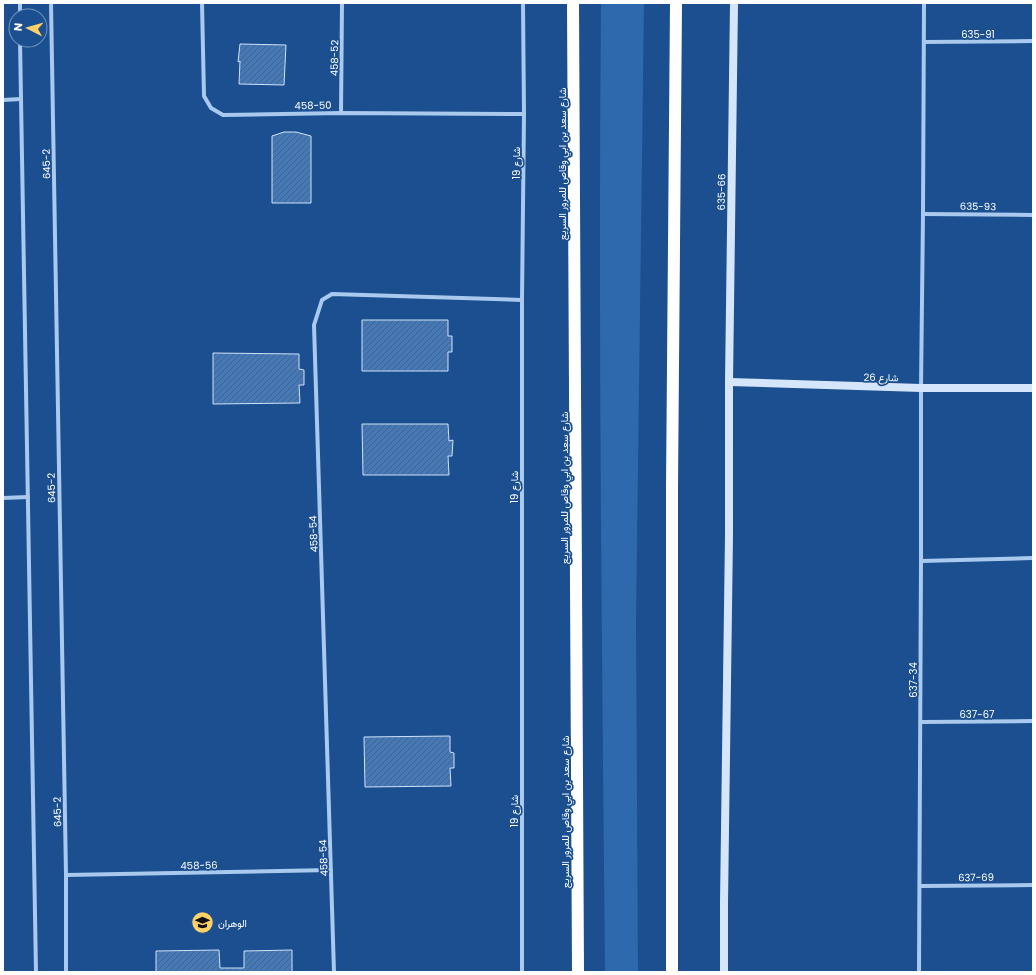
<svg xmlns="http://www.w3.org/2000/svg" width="1036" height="975" font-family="Poppins,Vazirmatn,sans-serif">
<defs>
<pattern id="building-hatch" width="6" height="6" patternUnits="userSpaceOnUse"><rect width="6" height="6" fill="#4478b7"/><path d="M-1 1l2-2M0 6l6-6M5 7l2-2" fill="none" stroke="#486282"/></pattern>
</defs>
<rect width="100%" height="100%" fill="#1b4f8f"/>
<!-- grass -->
<path fill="#2e69ad" d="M 601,3 L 644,3 L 636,622 L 638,972 L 605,972 C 602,649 598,326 601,3 Z"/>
<!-- building -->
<g fill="url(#building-hatch)" stroke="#cfe3fa">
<path d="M 240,44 L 286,45 L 284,85 L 239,84 L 240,61 L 238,62 Z"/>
<path d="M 284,132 L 296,132 L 311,136 L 311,203 L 272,203 L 272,136 Z"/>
<path d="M 362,320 L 448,320 L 448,336 L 452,336 L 452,352 L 448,352 L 448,371 L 362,371 Z"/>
<path d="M 213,353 L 299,354 L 299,369 L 304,370 L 304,385 L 299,385 L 300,403 L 213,404 Z"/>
<path d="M 362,424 L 448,424 L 449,441 L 453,440 L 452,456 L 448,456 L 449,475 L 363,475 Z"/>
<path d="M 450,736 L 450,752 L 454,753 L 454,768 L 450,768 L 451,786 L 365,787 L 364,737 Z"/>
<path d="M 219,950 L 220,968 L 244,968 L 244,951 L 292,950 L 292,972 L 156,972 L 156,951 Z"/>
</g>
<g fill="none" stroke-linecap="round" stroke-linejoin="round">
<!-- street -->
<g stroke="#a9c9ee" stroke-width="4">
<path d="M 20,3 L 20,16"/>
<path d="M 51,3 L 66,875 L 66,972"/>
<path d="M 202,3 L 204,96 L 211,108 L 223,115 L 341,113 L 524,114"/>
<path d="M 20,40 L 36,972"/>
<path d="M 924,42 L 1033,41"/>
<path d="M 3,100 L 21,99"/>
<path d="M 341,113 L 342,3"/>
<path d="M 923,214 L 1033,215"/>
<path d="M 3,498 L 28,497"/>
<path d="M 921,561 L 1033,558"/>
<path d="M 921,722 L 1033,721"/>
<path d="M 66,875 L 331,870"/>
<path d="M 920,886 L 1033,885"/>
<path d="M 334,972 L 314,325 L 322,300 L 332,294 L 522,300"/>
<path d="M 522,972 L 522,300 L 524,114 L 523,3"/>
<path d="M 919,972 L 921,561 L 921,388 L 923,214 L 924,3"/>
</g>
<!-- secondary -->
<g stroke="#d6e6fa" stroke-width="8">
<path d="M 729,382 L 921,388 L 1033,388"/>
<path d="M 724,972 L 724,903 L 729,535 L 729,382 L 734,3"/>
</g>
<!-- highway -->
<g stroke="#fff" stroke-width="12">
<path d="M 573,3 L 578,972"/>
<path d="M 672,972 L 672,487 L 676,3"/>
</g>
</g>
<!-- icons -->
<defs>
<symbol id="school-disc" viewBox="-11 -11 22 22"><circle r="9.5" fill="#ffd166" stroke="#1b4f8f"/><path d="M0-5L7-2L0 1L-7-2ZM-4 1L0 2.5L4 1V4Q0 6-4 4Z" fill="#111"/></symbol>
</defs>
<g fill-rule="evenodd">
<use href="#school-disc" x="190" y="910" width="25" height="25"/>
</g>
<g text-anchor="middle" stroke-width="3.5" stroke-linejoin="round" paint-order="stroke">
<!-- street labels -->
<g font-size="10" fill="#fff" stroke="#1b4f8f">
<text x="978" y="38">635-91</text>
<text transform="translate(334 58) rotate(-89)" y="4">458-52</text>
<text transform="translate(313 105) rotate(-1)" y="4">458-50</text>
<text transform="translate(516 163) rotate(-90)" y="4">شارع 19</text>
<text transform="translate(46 164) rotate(-91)" y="4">645-2</text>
<text transform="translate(562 164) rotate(-90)" y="4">شارع سعد بن ابي وقاص للمرور السريع</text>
<text transform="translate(721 192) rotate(-89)" y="4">635-66</text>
<text transform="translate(978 206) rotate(1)" y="4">635-93</text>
<text transform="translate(881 377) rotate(1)" y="4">شارع 26</text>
<text transform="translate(514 487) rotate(-90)" y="4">شارع 19</text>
<text transform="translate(51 488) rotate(-91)" y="4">645-2</text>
<text transform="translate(564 488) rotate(-90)" y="4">شارع سعد بن ابي وقاص للمرور السريع</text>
<text transform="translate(313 534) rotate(-92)" y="4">458-54</text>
<text transform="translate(913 680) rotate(-90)" y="4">637-34</text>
<text x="977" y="718">637-67</text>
<text transform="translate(514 811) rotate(-90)" y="4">شارع 19</text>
<text transform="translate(57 812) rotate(-91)" y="4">645-2</text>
<text transform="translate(565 812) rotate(-90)" y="4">شارع سعد بن ابي وقاص للمرور السريع</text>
<text transform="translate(323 858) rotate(-92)" y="4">458-54</text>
<text transform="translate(199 865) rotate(-1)" y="4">458-56</text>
<text transform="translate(976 877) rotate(-1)" y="4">637-69</text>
</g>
<!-- poi labels -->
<g font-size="10" fill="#fff" stroke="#1b4f8f" text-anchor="start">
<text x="218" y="927">الوهران</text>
</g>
</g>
<!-- border -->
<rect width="1036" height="975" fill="none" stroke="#ffffff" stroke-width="8"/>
<!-- north arrow -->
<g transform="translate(28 28) rotate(276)"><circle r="19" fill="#1b4f8f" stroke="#7695bc"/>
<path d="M0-3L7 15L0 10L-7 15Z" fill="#ffd166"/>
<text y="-6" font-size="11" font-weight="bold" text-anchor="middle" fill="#ffffff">N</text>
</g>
</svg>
